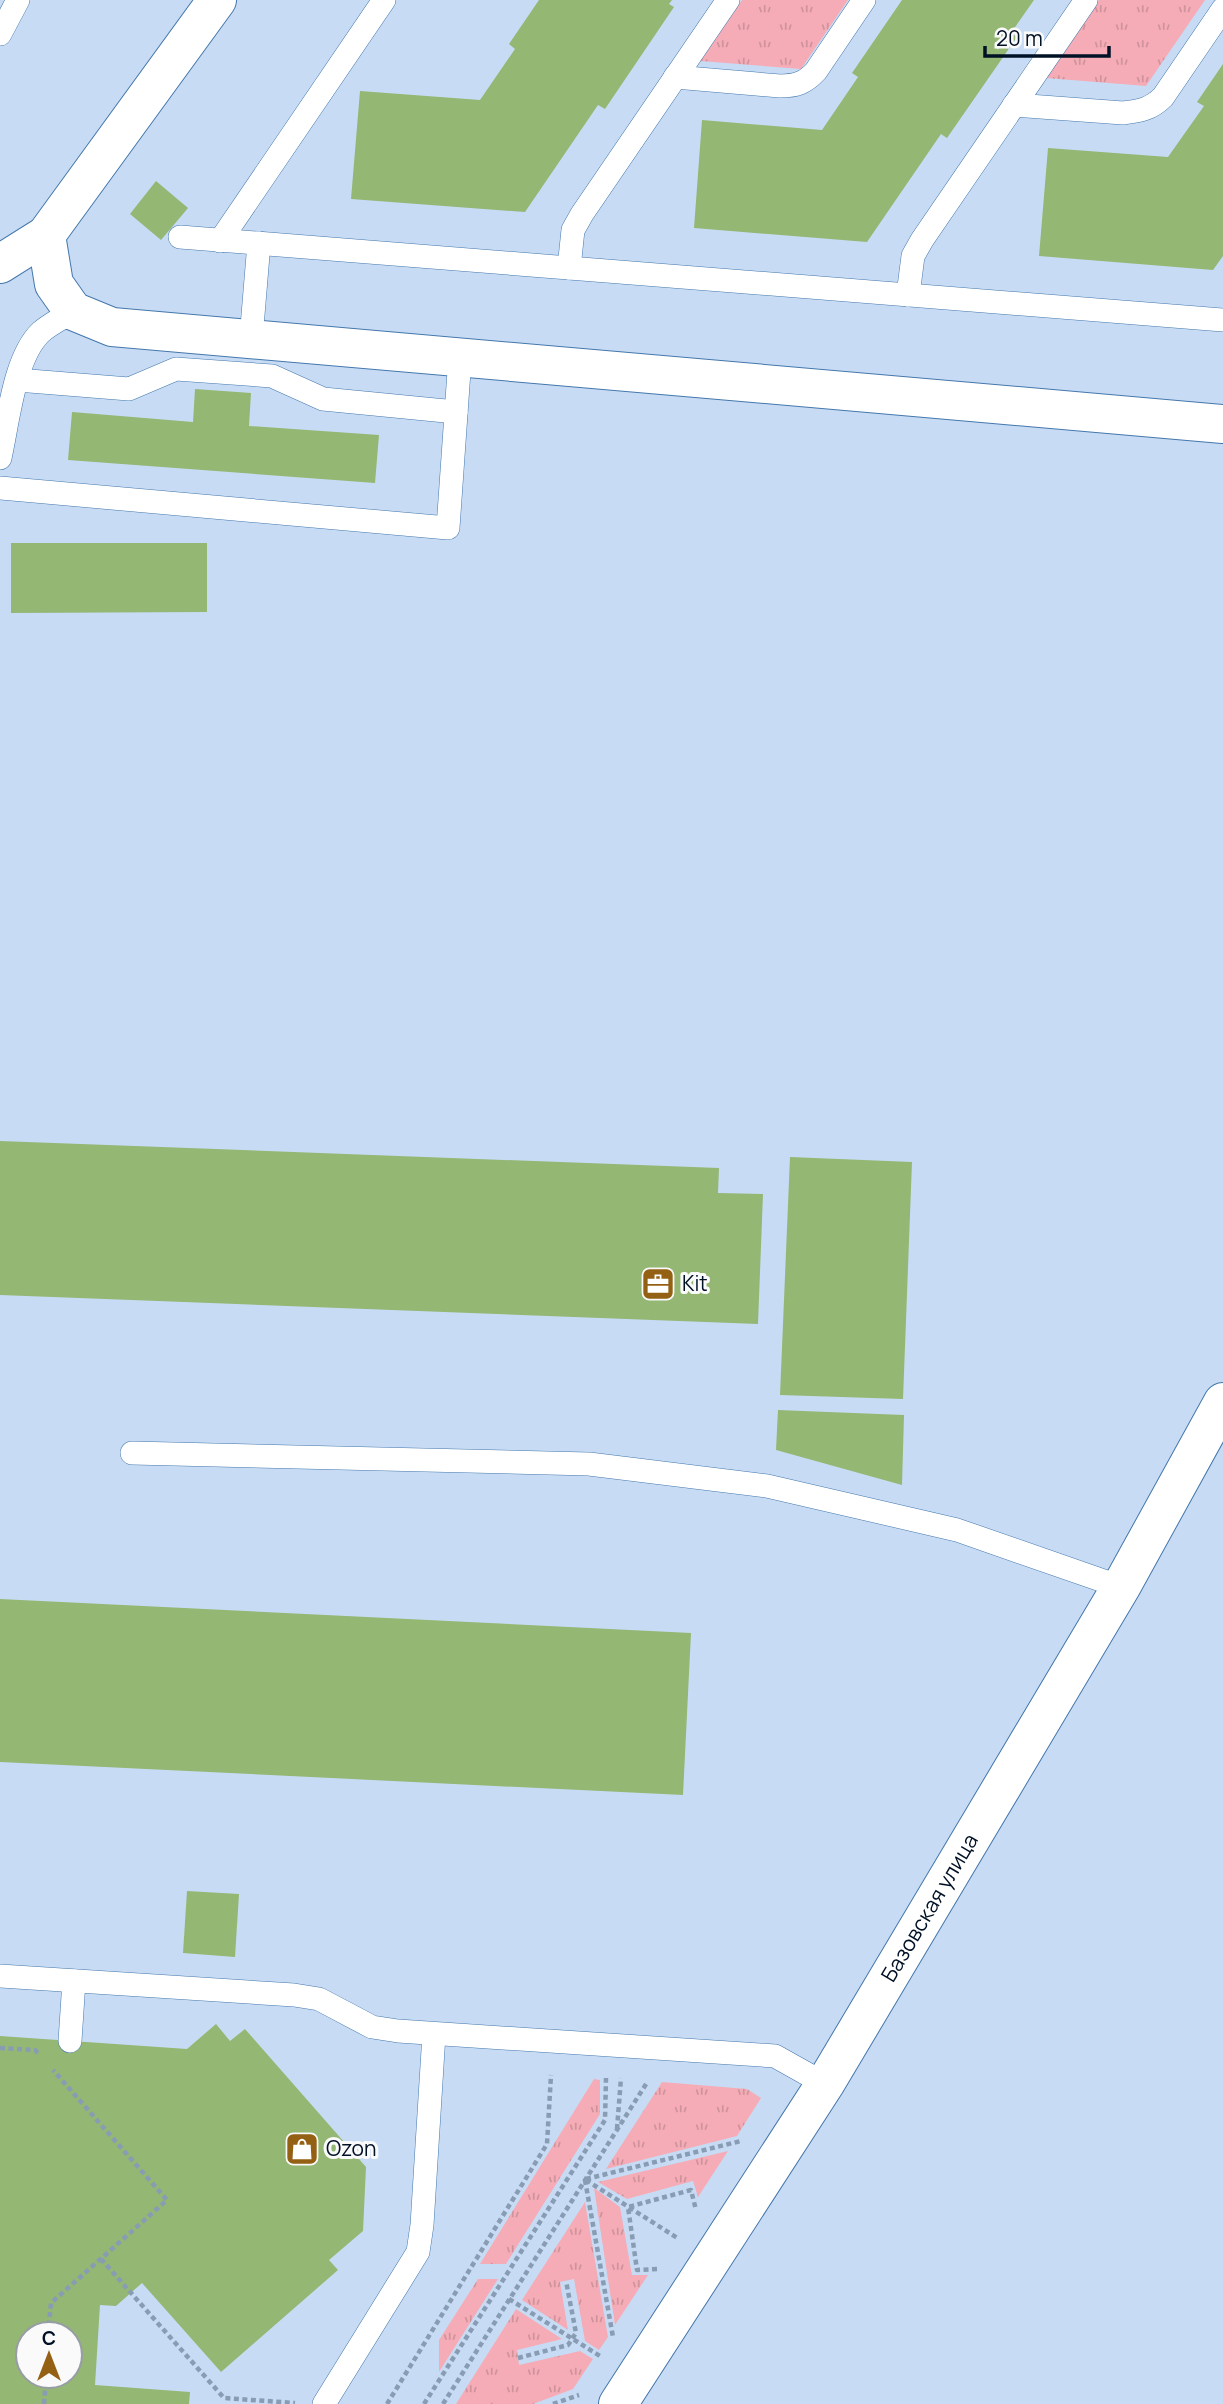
<svg xmlns="http://www.w3.org/2000/svg" width="1223" height="2404" font-family="Manrope,sans-serif">
<defs>
<pattern id="grass-tufts" width="24" height="20" patternUnits="userSpaceOnUse" patternTransform="scale(1.75)"><rect width="24" height="20" fill="#f5acb6"/><path d="M3 7l-1-3M5 7V3M7 7l1-3M15 17l-1-3M17 17v-4M19 17l1-3" fill="none" stroke="#d0939c"/></pattern>
</defs>
<rect width="100%" height="100%" fill="#c7dcf4"/>
<!-- grass -->
<g fill="url(#grass-tufts)">
<path d="M 742,0 L 848,0 L 801,69 L 700,61 Z"/>
<path d="M 1099,0 L 1205,0 L 1146,86 L 1046,78 Z"/>
<path d="M 594,2079 L 600,2080 L 600,2114 L 506,2264 L 480,2264 Z"/>
<path d="M 662,2082 L 747,2089 L 761,2098 L 737,2136 L 606,2169 Z"/>
<path d="M 728,2151 L 698,2197 L 693,2181 L 627,2199 L 598,2182 Z"/>
<path d="M 594,2188 L 620,2207 L 632,2275 L 648,2275 L 615,2325 Z"/>
<path d="M 585,2202 L 608,2337 L 599,2350 L 585,2341 L 574,2279 L 560,2282 L 568,2330 L 522,2300 Z"/>
<path d="M 478,2279 L 498,2279 L 439,2372 L 439,2340 Z"/>
<path d="M 516,2309 L 562,2339 L 517,2350 L 519,2365 L 580,2351 L 593,2359 L 573,2389 L 533,2404 L 456,2404 Z"/>
</g>
<!-- building -->
<g fill="#94b774" fill-rule="evenodd">
<path d="M 539,0 L 672,0 L 669,4 L 674,7 L 605,109 L 598,105 L 525,212 L 351,199 L 360,91 L 480,100 L 515,49 L 509,44 Z"/>
<path d="M 902,0 L 1034,0 L 1011,33 L 1017,37 L 947,138 L 941,134 L 867,242 L 694,228 L 702,120 L 822,130 L 858,77 L 852,73 Z"/>
<path d="M 1223,64 L 1223,256 L 1213,270 L 1039,256 L 1048,148 L 1168,157 L 1204,106 L 1197,102 Z"/>
<path d="M 156,181 L 188,208 L 161,240 L 130,214 Z"/>
<path d="M 195,389 L 251,393 L 249,426 L 379,435 L 375,483 L 68,460 L 72,412 L 193,422 Z"/>
<path d="M 11,543 L 207,543 L 207,612 L 11,613 Z"/>
<path d="M 0,1141 L 719,1168 L 718,1193 L 763,1194 L 758,1324 L 0,1295 Z"/>
<path d="M 790,1157 L 912,1162 L 903,1399 L 780,1395 Z"/>
<path d="M 778,1410 L 904,1415 L 902,1485 L 776,1450 Z"/>
<path d="M 0,1599 L 691,1633 L 683,1795 L 0,1762 Z"/>
<path d="M 187,1891 L 239,1894 L 235,1957 L 183,1953 Z"/>
<path d="M 216,2024 L 230,2041 L 245,2029 L 366,2167 L 363,2231 L 329,2260 L 338,2270 L 221,2372 L 142,2283 L 116,2306 L 100,2305 L 95,2385 L 190,2392 L 189,2404 L 0,2404 L 0,2036 L 187,2049 ZM 28,2334 L 70,2334 L 70,2376 L 28,2376 Z"/>
</g>
<g fill="none" stroke-linecap="round" stroke-linejoin="round">
<defs>
<g id="service">
<path d="M 0,34 L 18,0"/>
<path d="M 675,77 L 780,86 C 796,86 805,83 816,71 L 864,0"/>
<path d="M 1014,105 L 1123,113 C 1140,111 1151,109 1163,97 L 1223,9"/>
<path d="M 180,237 L 1223,320"/>
<path d="M 220,241 L 384,0"/>
<path d="M 569,268 L 573,230 L 582,214 L 728,0"/>
<path d="M 908,295 L 913,256 L 922,240 L 1086,0"/>
<path d="M 251,339 L 259,243"/>
<path d="M 17,380 L 129,389 L 176,369 L 272,376 L 323,399 L 456,412"/>
<path d="M 0,458 C 8,423 14,357 41,332 C 50,324 63,318 73,311"/>
<path d="M 0,488 L 448,528 L 460,357"/>
<path d="M 132,1453 L 589,1464 L 767,1486 L 957,1530 L 1121,1587"/>
<path d="M 0,1976 L 294,1995 L 319,1999 L 372,2027 L 398,2031 L 775,2056 L 825,2084"/>
<path d="M 70,2041 L 74,1981"/>
<path d="M 324,2404 L 418,2252 L 422,2225 L 434,2034"/>
</g>
<g id="minor">
<path d="M 46,235 L 54,284 L 73,311 L 112,327 L 1223,424"/>
<path d="M 0,264 L 46,235 L 217,0"/>
<path id="s1" d="M 618,2404 L 825,2084 L 1121,1587 L 1223,1402"/>
</g>
</defs>
<!-- service casing -->
<use href="#service" stroke="#4477ac" stroke-width="24"/>
<!-- minor casing -->
<use href="#minor" stroke="#4477ac" stroke-width="40"/>
<!-- path -->
<g stroke="#889cb3" stroke-width="4.5" stroke-dasharray="5 3.5" stroke-linecap="butt">
<path d="M 0,2048 L 35,2050 L 38,2053"/>
<path d="M 617,2129 L 621,2078"/>
<path d="M 586,2179 L 741,2141"/>
<path d="M 585,2180 L 613,2337"/>
<path d="M 586,2180 L 679,2239"/>
<path d="M 101,2259 L 224,2398 L 295,2403"/>
<path d="M 657,2269 L 637,2270 L 628,2207 L 691,2190 L 696,2210"/>
<path d="M 509,2299 L 600,2356"/>
<path d="M 48,2334 L 51,2303 L 167,2200 L 53,2070"/>
<path d="M 518,2358 L 568,2345 L 576,2333 L 566,2281"/>
<path d="M 44,2404 L 46,2376"/>
<path d="M 387,2404 L 547,2144 L 551,2075"/>
<path d="M 424,2404 L 605,2120 L 606,2078"/>
<path d="M 443,2404 L 648,2081"/>
<path d="M 553,2404 L 579,2395"/>
</g>
<!-- service -->
<use href="#service" stroke="#fff" stroke-width="23"/>
<!-- minor -->
<use href="#minor" stroke="#fff" stroke-width="38"/>
</g>
<!-- icons -->
<defs>
<symbol id="office-square" viewBox="-11 -11 22 22"><rect x="-9" y="-9" width="18" height="18" rx="4" fill="#946114" stroke="#fafafa"/><path d="M-6-3h4V-5.5h4V-3h4V5H-6ZM-1-4.5V-3h2v-1.5ZM-6 0V1H6V0Z" fill="#fff"/></symbol>
<symbol id="shop-square" viewBox="-11 -11 22 22"><rect x="-9" y="-9" width="18" height="18" rx="4" fill="#946114" stroke="#fafafa"/><path d="M-5-2.5h2.3a2.7 3.5 0 0 1 5.4 0H5L5.5 6h-11ZM-1.5-2.5h3a1.5 2.3 0 0 0-3 0Z" fill="#fff"/></symbol>
</defs>
<g fill-rule="evenodd">
<use href="#office-square" x="639" y="1265" width="38" height="38"/>
<use href="#shop-square" x="283" y="2130" width="38" height="38"/>
</g>
<g text-anchor="middle" stroke-width="6" stroke-linejoin="round" paint-order="stroke">
<!-- poi labels -->
<g font-size="21" fill="#001126" stroke="#fafafa" text-anchor="start">
<text x="682" y="1291">Kit</text>
<text x="326" y="2156">Ozon</text>
</g>
<!-- street labels -->
<g font-size="21" fill="#001126" stroke="#fafafa">
<text dy="7" stroke="none"><textPath href="#s1" startOffset="586">Базовская улица</textPath></text>
</g>
</g>
<!-- north arrow -->
<g transform="translate(49 2355)"><circle r="33" fill="#fafafa" stroke="#969da5" stroke-width="2"/>
<path d="M0-5L12 26L0 18L-12 26Z" fill="#946114"/>
<text y="-10" font-size="19" font-weight="bold" text-anchor="middle" fill="#001126">С</text>
</g>
<!-- scale -->
<path d="M985 46v10h124v-10" fill="none" stroke="#001126" stroke-width="3.5"/>
<text x="996" y="46" font-size="21" fill="#001126" stroke="#fafafa" stroke-width="5" paint-order="stroke">20 m</text>
</svg>
